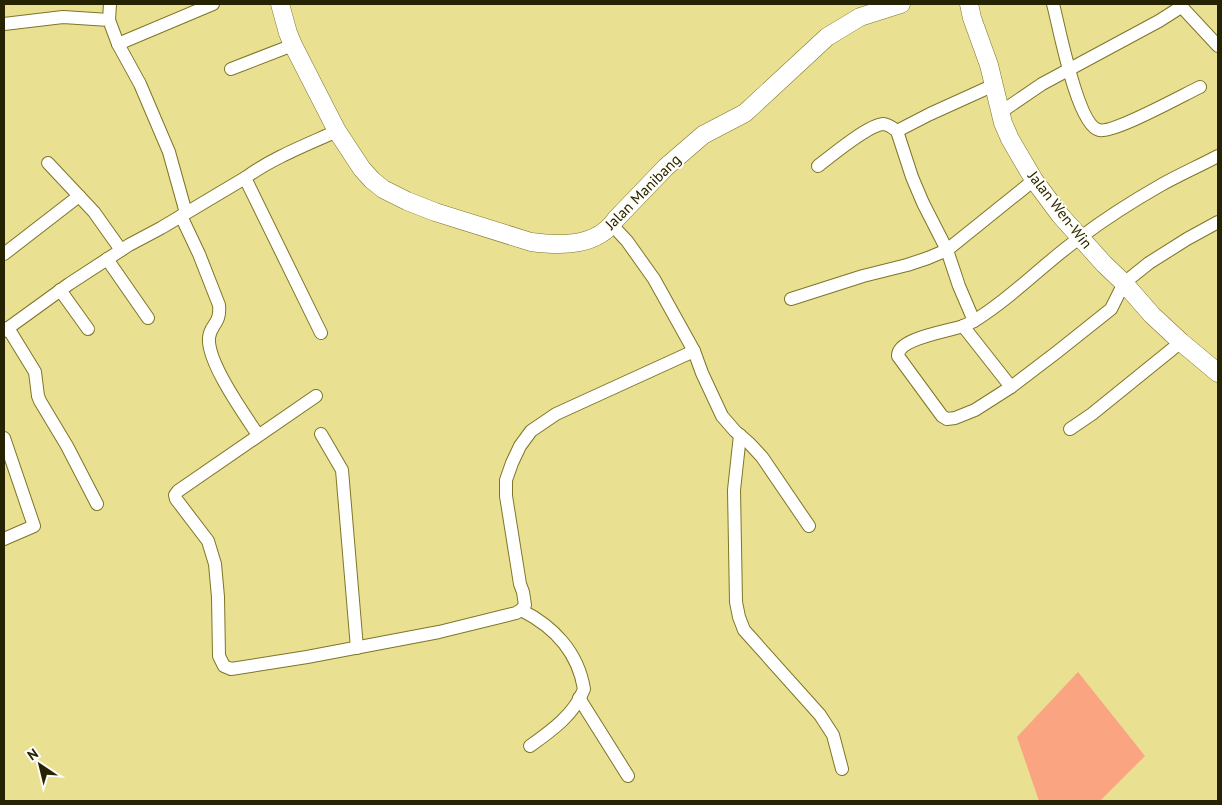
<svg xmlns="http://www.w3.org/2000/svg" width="1222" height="805" font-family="'PT Sans',sans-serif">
<rect width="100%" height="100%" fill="#e9e092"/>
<!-- park -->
<path fill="#faa481" d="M 1078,672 L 1145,756 L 1100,801 L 1039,801 L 1017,737 Z"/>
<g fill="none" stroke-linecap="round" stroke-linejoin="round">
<defs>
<g id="street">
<path d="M 1053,4 C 1059,26 1077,125 1099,130 C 1113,134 1183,95 1200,87"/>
<path d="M 1179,4 L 1218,46"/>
<path d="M 109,20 L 110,4"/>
<path d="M 4,24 L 63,17 L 109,20 L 118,44 L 140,84 L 169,152 L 186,213"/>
<path d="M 118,44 L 213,4"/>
<path d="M 231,69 L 293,45"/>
<path d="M 1001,112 L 1042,84 L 1159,21 L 1181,7"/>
<path d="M 897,131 L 912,177 L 923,203 L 947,250 L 959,286 L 974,321"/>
<path d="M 1218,156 C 1199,166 1179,175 1161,185 C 1133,201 1106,218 1081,237 C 1048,260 1020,290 986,313 C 979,318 972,323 963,326 C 950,331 897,338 898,356 L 942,416 L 947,419 L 955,418 L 975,410 L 1011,387 L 1057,352 L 1111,309 L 1124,283 L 1149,263 L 1187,239 L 1218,222"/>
<path d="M 48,163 L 79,196"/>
<path d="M 818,166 C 831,156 868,125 883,124 C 888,124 893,128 897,131 L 930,114 L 994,85"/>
<path d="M 181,216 L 199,254 L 219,305 C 221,325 210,324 209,338 C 207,362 244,414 258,435"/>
<path d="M 612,225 L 627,241 L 654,279 L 694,351 L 702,373 L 722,416 L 735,431 L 749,443 L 762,457 L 809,526"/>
<path d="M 4,254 L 79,196 L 94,212 L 121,250"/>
<path d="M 107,259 L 148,318"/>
<path d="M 60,290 L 88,329"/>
<path d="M 791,299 L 863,276 L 907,265 L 928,258 L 947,250 L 1034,180"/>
<path d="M 963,326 L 1011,387"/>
<path d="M 8,328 L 35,372 L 38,396 L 40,401 L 67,446 L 97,504"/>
<path d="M 4,331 L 69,284 L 129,245 L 161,228 L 245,178"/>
<path d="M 321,333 L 245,178 C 272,158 306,145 337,131"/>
<path d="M 316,396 L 178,491 L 175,495 L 176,499 L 208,541 L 215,564 L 218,597 L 219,656 L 224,666 L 231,669 L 307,657 L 439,632 L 516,613 L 521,610 L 525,605 L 523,592 L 520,584 L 506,496 L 506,480 L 512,463 L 520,446 L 531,431 L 556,414 L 694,351"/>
<path d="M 1070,429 L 1092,414 L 1181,342"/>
<path d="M 321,434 L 342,470 L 357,648"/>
<path d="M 740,435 L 734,490 L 736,602 L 739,617 L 744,630 L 820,715 L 833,735 L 842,769"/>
<path d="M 4,438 L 34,526 L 4,539"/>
<path d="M 521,610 C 553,626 578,652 584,689 C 575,714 551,731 530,746"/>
<path d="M 579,698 L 628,776"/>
</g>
<g id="secondary">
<path d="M 280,4 L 288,33 L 293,45 L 337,131 L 362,169 L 372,180 L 383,189 L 407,201 L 435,212 L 531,242 C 561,246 597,247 616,219 L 666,167 L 703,135 L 745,113 L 827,37 L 860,17 L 901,4"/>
<path d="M 969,4 L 972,18 L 989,65 L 1003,123 L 1010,139 L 1034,180 L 1060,215 L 1104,264 L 1124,283 L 1152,315 L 1181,342 L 1218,373"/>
</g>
</defs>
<!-- street casing -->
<use href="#street" stroke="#7e7526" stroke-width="14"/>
<!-- secondary casing -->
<use href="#secondary" stroke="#7e7526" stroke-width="19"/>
<!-- street -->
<use href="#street" stroke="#fff" stroke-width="12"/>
<!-- secondary -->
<use href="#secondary" stroke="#fff" stroke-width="18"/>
</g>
<g text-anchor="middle" stroke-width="4" stroke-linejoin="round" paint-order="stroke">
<!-- street labels -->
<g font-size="15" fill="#262302" stroke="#fffef7">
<text transform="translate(643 192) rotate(-45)" y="5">Jalan Manibang</text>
<text transform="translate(1060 210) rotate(52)" y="5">Jalan Wen-Win</text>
</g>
</g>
<!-- border -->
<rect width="1222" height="805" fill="none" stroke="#262302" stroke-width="10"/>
<!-- north arrow -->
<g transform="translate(40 765) rotate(325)" stroke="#fffef7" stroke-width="4" paint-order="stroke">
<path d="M0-4L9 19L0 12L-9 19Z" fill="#262302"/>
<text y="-8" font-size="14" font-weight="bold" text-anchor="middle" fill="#262302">N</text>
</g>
</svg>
